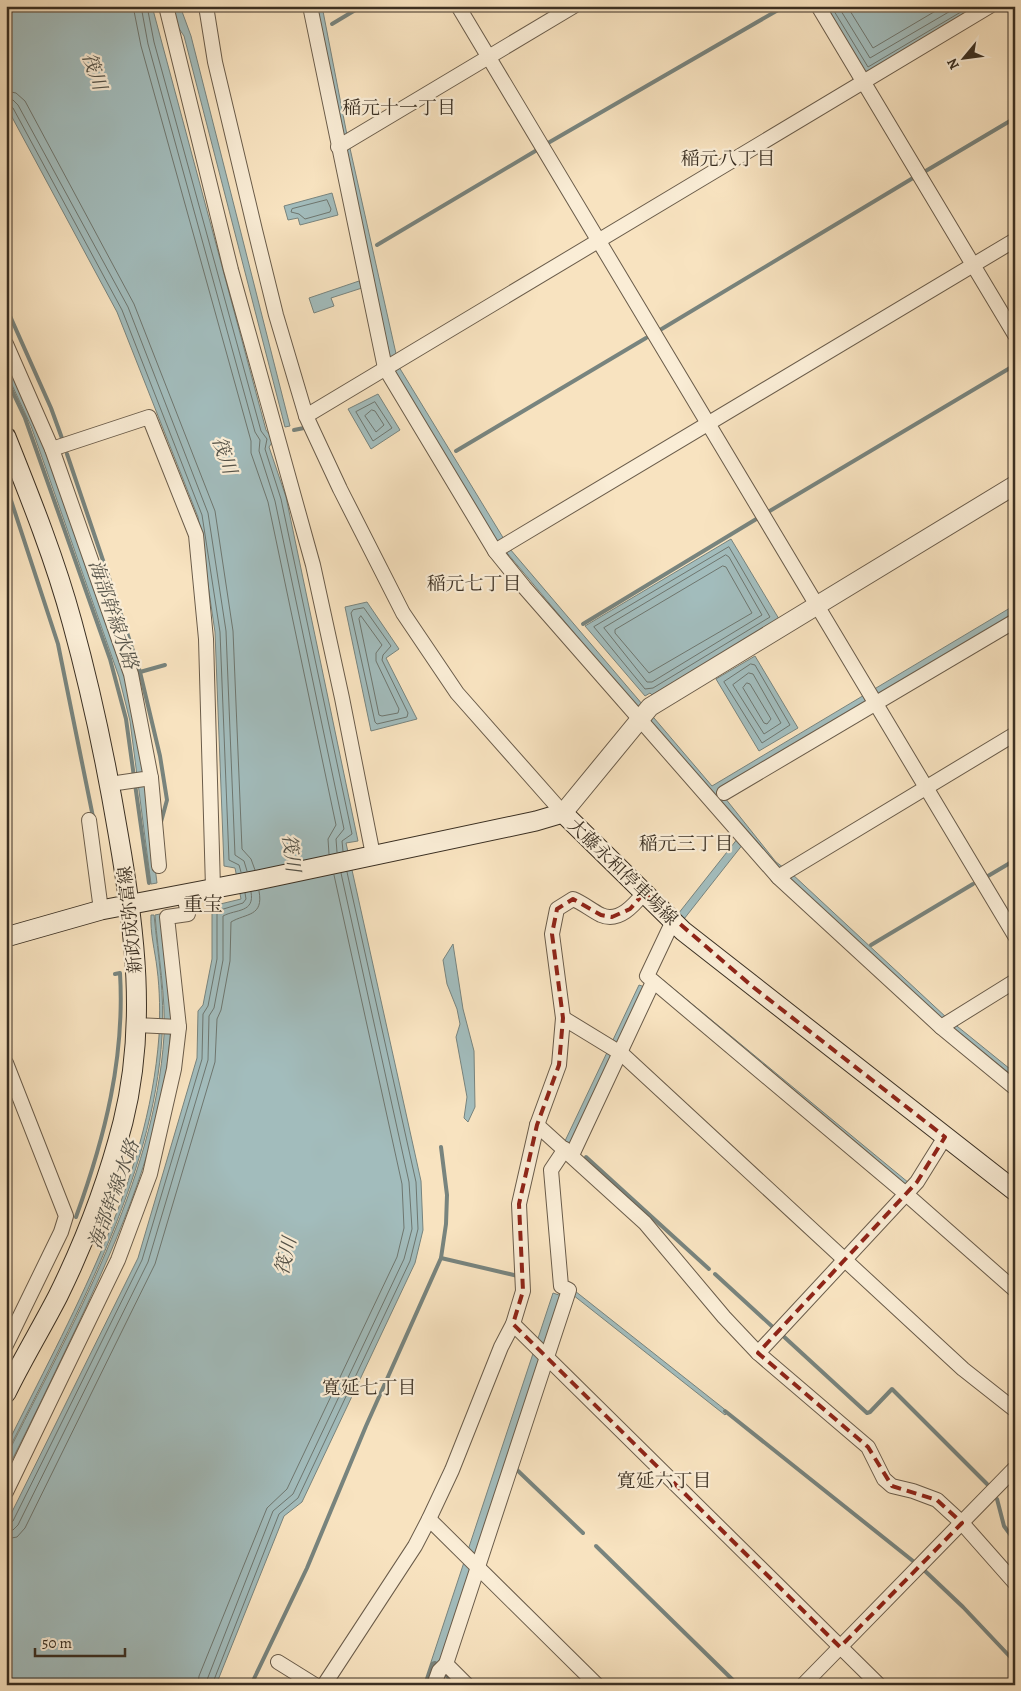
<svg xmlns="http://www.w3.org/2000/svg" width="1021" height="1691" font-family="Alegreya,'Noto Serif JP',serif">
<rect width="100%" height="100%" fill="#f8e3c0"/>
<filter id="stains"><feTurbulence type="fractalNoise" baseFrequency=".004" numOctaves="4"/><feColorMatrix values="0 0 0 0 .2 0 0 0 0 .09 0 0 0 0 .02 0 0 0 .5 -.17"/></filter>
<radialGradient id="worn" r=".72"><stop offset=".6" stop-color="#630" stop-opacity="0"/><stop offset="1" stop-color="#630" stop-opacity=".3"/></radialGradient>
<!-- water -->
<g fill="#a2bcbc" stroke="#78847e">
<path d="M 6,6 L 152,6 L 266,430 L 269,434 L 272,434 L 273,441 L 269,447 L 286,497 L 358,841 L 346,843 L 421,1181 L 423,1230 L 415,1263 L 302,1502 L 284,1516 L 216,1685 L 6,1685 L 6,1524 L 138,1258 L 197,1058 L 198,1011 L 203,1005 L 212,959 L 212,906 L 241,899 L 235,868 L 224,866 L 215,632 L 198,517 L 117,312 L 6,106 Z"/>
<path d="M 173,6 L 180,6 L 191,36 L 290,426 L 285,427 L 184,36 L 178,27 Z"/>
<path d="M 315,6 L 322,6 L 347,135 L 399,367 L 510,549 L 712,786 L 1015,605 L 1015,614 L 725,798 L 776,862 L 791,873 L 947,1018 L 1015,1073 L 1015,1078 L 940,1018 L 747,839 L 684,919 L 678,914 L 742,833 L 497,541 L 393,370 L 344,151 Z"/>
<path d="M 825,6 L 981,6 L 865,74 Z"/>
<path d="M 332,193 L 338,215 L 300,225 L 298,218 L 288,220 L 284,206 Z"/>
<path d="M 359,281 L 362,288 L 331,298 L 334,306 L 314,313 L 309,298 Z"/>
<path d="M 6,355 L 31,408 L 125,675 L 143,772 L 157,883 L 151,884 L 130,721 L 119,677 L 31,426 L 6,372 Z"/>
<path d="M 378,394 L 400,430 L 371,449 L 348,409 Z"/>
<path d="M 731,539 L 779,619 L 652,695 L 650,693 L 645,696 L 585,626 Z"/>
<path d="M 367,602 L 399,649 L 386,658 L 417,719 L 371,731 L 345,607 Z"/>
<path d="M 755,656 L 798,728 L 759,751 L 716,679 Z"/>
<path d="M 160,914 C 166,955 173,997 170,1039 C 162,1139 121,1232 79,1322 C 55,1372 31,1423 6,1472 L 6,1457 C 70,1329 155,1181 164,1036 C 166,995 158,956 155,915 Z"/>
<path d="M 151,915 L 154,915 C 158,956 165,995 162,1036 C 154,1179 69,1328 6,1455 L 6,1447 C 70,1317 148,1184 159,1036 C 160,1014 160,991 157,968 C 155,951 150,933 151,915 Z"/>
<path d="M 453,944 L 463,1009 L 474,1051 L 475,1107 L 468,1122 L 464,1118 L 467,1097 L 456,1037 L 460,1024 L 457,1009 L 447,984 L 443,960 Z"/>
<path d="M 657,975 L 909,1183 L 906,1187 L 655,977 Z"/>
<path d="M 639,985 L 645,987 L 570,1145 L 565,1141 Z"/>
<path d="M 575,1291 L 728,1412 L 725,1415 L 573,1295 Z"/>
<path d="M 553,1293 L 562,1296 L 440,1664 L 432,1666 L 431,1662 Z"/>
</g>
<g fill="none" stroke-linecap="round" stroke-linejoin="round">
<!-- shore -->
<g stroke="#6e766f" stroke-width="1">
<path d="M 133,6 L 141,46 L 251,441 L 251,453 L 268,502 L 336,825 L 328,839 L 329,854"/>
<path d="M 141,6 L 148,44 L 255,432 L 260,440 L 259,451 L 275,501 L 344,829 L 336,839 L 337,852"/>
<path d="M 147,6 L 154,42 L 261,431 L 267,439 L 265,449 L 281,499 L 352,834 L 342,841 L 343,851"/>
<path d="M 831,6 L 868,67 L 971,6"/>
<path d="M 838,6 L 870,58 L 959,6"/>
<path d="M 847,6 L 873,48 L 944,6"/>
<path d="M 6,91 L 16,93 L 25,101 L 134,304 L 215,511 L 233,631 L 242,849 L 251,859 L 255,870"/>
<path d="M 6,99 L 13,100 L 18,105 L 128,307 L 208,513 L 226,631 L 235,855 L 244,861 L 247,871"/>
<path d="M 6,105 L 13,108 L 122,310 L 202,515 L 220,632 L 229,860 L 239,865 L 241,872"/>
<path d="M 327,200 L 331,209 L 330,212 L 305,219 L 299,214 L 291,212 L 292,209 Z"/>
<path d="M 375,402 L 392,428 L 373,441 L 356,412 Z"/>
<path d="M 372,410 L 375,411 L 384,425 L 376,432 L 365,416 Z"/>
<path d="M 729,547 L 770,617 L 653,688 L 645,689 L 594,627 Z"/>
<path d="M 726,555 L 729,557 L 762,615 L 652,682 L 647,682 L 604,628 Z"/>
<path d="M 723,566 L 726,567 L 752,613 L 649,673 L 615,633 L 615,630 Z"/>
<path d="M 364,608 L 391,646 L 383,655 L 382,660 L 408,713 L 407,717 L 377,724 L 375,722 L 351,613 L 353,610 Z"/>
<path d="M 361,616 L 382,645 L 376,653 L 376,661 L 399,709 L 398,713 L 382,716 L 379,715 L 359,619 Z"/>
<path d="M 751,664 L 755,665 L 790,725 L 762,743 L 724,682 Z"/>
<path d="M 749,673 L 753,674 L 781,723 L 764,734 L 733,685 Z"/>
<path d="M 747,683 L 750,684 L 771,719 L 767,724 L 764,723 L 743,688 Z"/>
<path d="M 6,1525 L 13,1521 L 142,1260 L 202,1059 L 203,1014 L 208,1006 L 217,959 L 217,911 L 243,903 L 246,899 L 245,893"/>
<path d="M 6,1531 L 13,1530 L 18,1525 L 148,1262 L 208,1060 L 209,1016 L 214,1008 L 223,960 L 223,916 C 236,909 255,913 251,892"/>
<path d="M 6,1539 L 17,1537 L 25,1528 L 155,1264 L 215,1062 L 217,1019 L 221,1010 L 230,961 L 231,922 C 246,913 264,917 259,891"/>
<path d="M 198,1685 L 199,1676 L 267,1508 L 287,1489 L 397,1257 L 404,1228 L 402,1184 L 334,875"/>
<path d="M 205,1685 L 273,1511 L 293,1494 L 404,1259 L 412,1229 L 409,1182 L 341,873"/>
<path d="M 212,1685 L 279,1514 L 298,1498 L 410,1261 L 418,1229 L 416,1182 L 347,872"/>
</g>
<!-- stream -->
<g stroke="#78847e" stroke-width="4">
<path d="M 332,24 L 362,6"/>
<path d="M 548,143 L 785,6"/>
<path d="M 924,172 L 1015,118"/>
<path d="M 377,245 L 537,150"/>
<path d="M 6,307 L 51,408 L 63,441"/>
<path d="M 660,330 L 913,178"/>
<path d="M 6,378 L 25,418 L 110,659 L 126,719 L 134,777"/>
<path d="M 294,430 L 304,428"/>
<path d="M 456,451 L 646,338"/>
<path d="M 67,454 L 110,581"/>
<path d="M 6,485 L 58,644 L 93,817"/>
<path d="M 768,512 L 1015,365"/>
<path d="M 115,596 L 140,672 L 160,756 L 167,800 L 161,822"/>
<path d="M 583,624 L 758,518"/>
<path d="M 140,672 L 165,665"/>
<path d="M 135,784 L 149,883"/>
<path d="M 988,876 L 1015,860"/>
<path d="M 871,945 L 973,884"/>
<path d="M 586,1157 L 709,1269"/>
<path d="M 76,1217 C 105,1137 125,1058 120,973 L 115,974"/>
<path d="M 441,1258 L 518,1276"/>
<path d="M 715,1274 L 776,1330"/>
<path d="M 6,1314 L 12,1319"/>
<path d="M 781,1334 L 867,1413 L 870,1412 L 892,1389 L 987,1484"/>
<path d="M 725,1411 L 913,1561"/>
<path d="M 515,1468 L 583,1533"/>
<path d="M 997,1499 L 1004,1526 L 1015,1541"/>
<path d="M 596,1546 L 738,1685"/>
<path d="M 925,1571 L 963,1607 L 1015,1662"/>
<path d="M 445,1674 L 455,1685"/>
<path d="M 251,1685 L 307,1568 L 366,1426 L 441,1258 L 446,1224 L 447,1195 L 441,1147"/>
<path d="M 425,1685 L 432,1664 L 435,1663"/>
</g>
<defs>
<g id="minor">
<path d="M 166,6 L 231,270 L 313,565 L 342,698 L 373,855"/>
<path d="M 206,6 L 215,62 L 255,230 L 276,315 L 306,416 L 340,489 L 403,613 L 457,693 L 563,813"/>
<path d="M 310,6 L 385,368 L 495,551 L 524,587 L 778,877 L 941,1027 L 1015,1088"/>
<path d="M 458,6 L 1015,936"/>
<path d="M 818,6 L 1015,335"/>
<path d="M 338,147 L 574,6"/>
<path d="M 6,344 L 52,449 L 131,674 L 151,778 L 110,784"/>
<path d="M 306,416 L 990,6"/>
<path d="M 52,449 L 149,417 L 196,535 L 206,639 L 213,888"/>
<path d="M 495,551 L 1015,240"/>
<path d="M 151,778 L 159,866"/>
<path d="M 724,793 L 1015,621"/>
<path d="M 89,820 L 101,910"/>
<path d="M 778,877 L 1015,734"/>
<path d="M 673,921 L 647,976 L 906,1194 L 1015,1290"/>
<path d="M 563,1018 L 622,1054 L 963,1369 L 1015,1410"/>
<path d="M 136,1025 L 179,1027"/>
<path d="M 941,1027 L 1015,981"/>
<path d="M 6,1063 L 66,1216 L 61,1232 L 6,1345"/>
<path d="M 537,1125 L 645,1223 L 724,1317 L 758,1353 L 868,1447 L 884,1479 L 892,1486 L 913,1491 L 937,1500 L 962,1523 L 1015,1583"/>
<path d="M 572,1155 L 653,982"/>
<path d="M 513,1324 L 879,1685"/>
<path d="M 758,1353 L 917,1182 L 945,1137"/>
<path d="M 6,1492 L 118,1260 L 150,1174 L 174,1069 L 179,1027 L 167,917 L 188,914 L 184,895"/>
<path d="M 429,1519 L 597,1685"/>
<path d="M 278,1662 L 315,1685"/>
<path d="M 446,1664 L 467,1685"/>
<path d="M 324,1685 L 415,1546 L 429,1519 L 452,1470 L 501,1347 L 513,1324 L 523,1291 L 519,1204 L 537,1125 L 559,1065 L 563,1018 L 552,934 L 557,909 L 573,899 C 583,903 591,910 601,915 C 619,923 634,905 644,893"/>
<path d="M 434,1685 L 439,1671 L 446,1664 L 569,1290 L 561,1286 L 551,1170 L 565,1149"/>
<path d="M 803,1685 L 1015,1468"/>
</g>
<path id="tertiary" d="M 563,813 L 650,707 L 1015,485"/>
<g id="secondary">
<path d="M 6,437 C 30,497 55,559 72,622 C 91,691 106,762 118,833 C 135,929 147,1026 123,1122 C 108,1181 85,1241 58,1296 C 41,1329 22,1360 6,1393"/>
<path d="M 6,937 L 101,910 L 258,880 L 536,821 L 563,813 L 683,931 L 1015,1191"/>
</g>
</defs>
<!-- minor casing -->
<use href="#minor" stroke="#6a5c4a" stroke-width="16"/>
<!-- tertiary casing -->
<use href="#tertiary" stroke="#6a5c4a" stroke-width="20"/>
<!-- secondary casing -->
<use href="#secondary" stroke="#3a2f22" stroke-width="21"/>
<!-- minor -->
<use href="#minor" stroke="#faedd6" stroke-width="14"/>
<!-- tertiary -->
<use href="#tertiary" stroke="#faedd6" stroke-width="18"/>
<!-- secondary -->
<use href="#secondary" stroke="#faedd6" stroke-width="19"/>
</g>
<!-- marked area -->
<path fill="none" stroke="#8f2418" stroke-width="4" stroke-dasharray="10 6" stroke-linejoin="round" d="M 644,893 L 753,987 L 945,1137 L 917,1182 L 758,1353 L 868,1447 L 892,1486 L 937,1500 L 962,1523 L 840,1647 L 513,1324 L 523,1291 L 519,1204 L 537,1125 L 559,1065 L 563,1018 L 552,934 L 557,909 L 573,899 L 601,915 L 612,917 L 630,909 Z"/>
<g text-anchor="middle" stroke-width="4.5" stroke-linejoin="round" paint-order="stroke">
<!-- street labels -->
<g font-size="18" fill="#3a2f22" stroke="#faedd6">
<text transform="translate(623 872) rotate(44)" y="6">大藤永和停車場線</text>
<text transform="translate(130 920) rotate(-96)" y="6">新政成弥富線</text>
</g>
<!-- water labels -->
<g font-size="19" font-style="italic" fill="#545248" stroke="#faedd6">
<text transform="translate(95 71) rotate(71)" y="7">筏川</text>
<text transform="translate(225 455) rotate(71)" y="7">筏川</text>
<text transform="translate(114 614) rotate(71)" y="7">海部幹線水路</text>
<text transform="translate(292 853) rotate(83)" y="7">筏川</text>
<text transform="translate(113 1194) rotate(-70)" y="7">海部幹線水路</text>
<text transform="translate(285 1256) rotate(-77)" y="7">筏川</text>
</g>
<!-- neighbourhood labels -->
<g font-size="19" fill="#3a2f22" stroke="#faedd6">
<text x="399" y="114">稲元十一丁目</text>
<text x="728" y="165">稲元八丁目</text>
<text x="474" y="590">稲元七丁目</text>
<text x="686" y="850">稲元三丁目</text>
<text x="369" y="1394">寛延七丁目</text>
<text x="664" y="1487">寛延六丁目</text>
</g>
<!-- quarter labels -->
<g font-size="20" fill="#3a2f22" stroke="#faedd6">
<text x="203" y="911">重宝</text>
</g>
</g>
<!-- margin -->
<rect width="1021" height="1691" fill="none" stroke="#f8e3c0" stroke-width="25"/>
<rect x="8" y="8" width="1006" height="1676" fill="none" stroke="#3a2f22" stroke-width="2.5"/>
<rect x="12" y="12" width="996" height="1666" fill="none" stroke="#3a2f22"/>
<!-- north arrow -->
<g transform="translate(964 58) rotate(241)" stroke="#faedd6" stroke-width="4" paint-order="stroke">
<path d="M0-4L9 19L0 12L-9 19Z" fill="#3a2f22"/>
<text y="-8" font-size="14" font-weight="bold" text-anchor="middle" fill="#3a2f22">N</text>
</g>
<!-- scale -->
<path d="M35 1648v8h90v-8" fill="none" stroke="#3a2f22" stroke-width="2.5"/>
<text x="42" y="1648" font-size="15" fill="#3a2f22" stroke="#faedd6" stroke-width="4" paint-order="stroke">50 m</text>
<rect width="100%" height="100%" filter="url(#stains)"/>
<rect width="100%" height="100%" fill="url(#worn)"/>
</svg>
